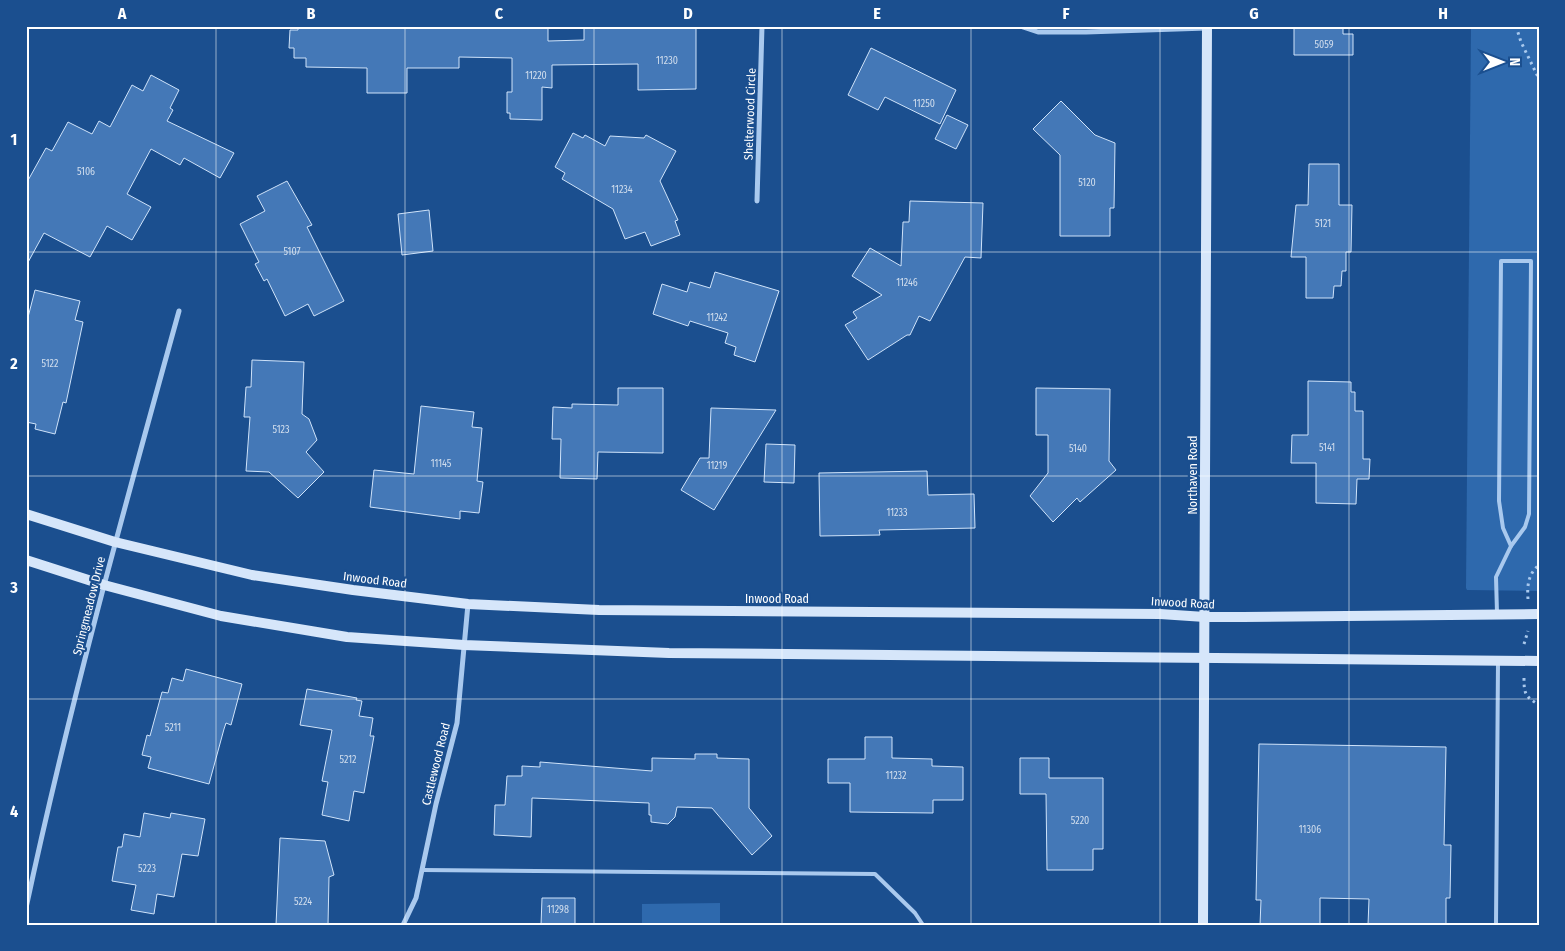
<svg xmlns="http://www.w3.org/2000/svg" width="1565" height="951" font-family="'Fira Sans Condensed',sans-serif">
<rect width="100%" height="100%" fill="#1b4f8f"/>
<!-- green -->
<g fill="#2e69ad">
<path d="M 1471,26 L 1539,26 L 1539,591 L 1467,590 L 1466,588 Z"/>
<path d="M 720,903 L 720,925 L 642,925 L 642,904 Z"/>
</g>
<!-- building -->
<g fill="#4478b7" stroke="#cfe3fa">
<path d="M 298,26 L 548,26 L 548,41 L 584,40 L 584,26 L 696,26 L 696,89 L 638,90 L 638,64 L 552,65 L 552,88 L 542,87 L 542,120 L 510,119 L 510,113 L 507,113 L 507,92 L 512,92 L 512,58 L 459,57 L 459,68 L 407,68 L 407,93 L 367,93 L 367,68 L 306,67 L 306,58 L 294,58 L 294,48 L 289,48 L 290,30 L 298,30 Z"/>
<path d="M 1294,26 L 1343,26 L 1343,34 L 1353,34 L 1353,55 L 1294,55 Z"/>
<path d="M 871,48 L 956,90 L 940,124 L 885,97 L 878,110 L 848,95 Z"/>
<path d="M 151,75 L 179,90 L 170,108 L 173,110 L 167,121 L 234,153 L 220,178 L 184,158 L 180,165 L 151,149 L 127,194 L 151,207 L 132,240 L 107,226 L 90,257 L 44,233 L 26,266 L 26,184 L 46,148 L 52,151 L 68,122 L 92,134 L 99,121 L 110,127 L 132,85 L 143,91 Z"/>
<path d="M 1061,101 L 1095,135 L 1115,143 L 1114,208 L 1110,208 L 1110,236 L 1060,236 L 1060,155 L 1033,129 Z"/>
<path d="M 947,115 L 968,125 L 956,149 L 935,139 Z"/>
<path d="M 573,133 L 583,138 L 585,135 L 605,146 L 610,136 L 644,138 L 646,135 L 676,151 L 660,181 L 678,220 L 675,221 L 680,235 L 651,246 L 645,232 L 625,239 L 613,209 L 562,179 L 565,173 L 555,167 Z"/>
<path d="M 1309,164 L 1339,164 L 1339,205 L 1352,205 L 1351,252 L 1346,252 L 1346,271 L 1342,271 L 1341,286 L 1334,286 L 1333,298 L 1306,298 L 1306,257 L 1291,257 L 1296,205 L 1308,205 Z"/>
<path d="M 287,181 L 312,225 L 307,227 L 344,301 L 314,316 L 308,304 L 285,316 L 267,279 L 264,281 L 255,264 L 259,262 L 240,224 L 265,211 L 257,196 Z"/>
<path d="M 910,201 L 983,203 L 981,258 L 965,257 L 930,321 L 919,316 L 910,335 L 907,335 L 868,360 L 845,325 L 857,318 L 853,312 L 882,295 L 852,276 L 870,248 L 901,266 L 903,222 L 909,222 Z"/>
<path d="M 429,210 L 433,251 L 402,255 L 398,214 Z"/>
<path d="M 715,272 L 779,291 L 755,362 L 734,355 L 736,347 L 725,343 L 728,333 L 690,321 L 688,326 L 653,314 L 662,284 L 687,292 L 690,282 L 710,288 Z"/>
<path d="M 35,290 L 80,301 L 75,320 L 83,322 L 66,403 L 63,402 L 55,434 L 35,429 L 36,424 L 26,422 L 26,325 Z"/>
<path d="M 252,360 L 304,362 L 302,414 L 309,419 L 317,440 L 306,452 L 324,472 L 298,498 L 269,472 L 246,471 L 250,417 L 244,417 L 246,387 L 251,387 Z"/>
<path d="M 1308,381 L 1351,382 L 1351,392 L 1355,392 L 1355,411 L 1363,411 L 1363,459 L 1370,459 L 1369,479 L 1357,479 L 1356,504 L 1316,503 L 1316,463 L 1291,463 L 1292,435 L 1308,435 Z"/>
<path d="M 618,388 L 663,388 L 663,453 L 598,452 L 597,479 L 560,478 L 561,439 L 552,439 L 553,407 L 572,408 L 572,404 L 618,405 Z"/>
<path d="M 1036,388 L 1110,389 L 1109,461 L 1116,470 L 1080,502 L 1077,498 L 1053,522 L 1030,496 L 1048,473 L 1048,435 L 1036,435 Z"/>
<path d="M 421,406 L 474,412 L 472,427 L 482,428 L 477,481 L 483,482 L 479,513 L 460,511 L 460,519 L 370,507 L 374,470 L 414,474 Z"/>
<path d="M 711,408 L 776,410 L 714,510 L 681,490 L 700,458 L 709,458 Z"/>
<path d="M 766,444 L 795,445 L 794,483 L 764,482 Z"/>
<path d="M 927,471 L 928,495 L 974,494 L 975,528 L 879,530 L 880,535 L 820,536 L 819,473 Z"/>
<path d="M 186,669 L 242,684 L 231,725 L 226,723 L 224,729 L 209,784 L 148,768 L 151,757 L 142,755 L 147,735 L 150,736 L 162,692 L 168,693 L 172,678 L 183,681 Z"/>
<path d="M 307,689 L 357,698 L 356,700 L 362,701 L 359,716 L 373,718 L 370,736 L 374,736 L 364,793 L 354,791 L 349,821 L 322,815 L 328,782 L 322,781 L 332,730 L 300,725 Z"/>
<path d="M 865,737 L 892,737 L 892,758 L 932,759 L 932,766 L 963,767 L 963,800 L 933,800 L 933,813 L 850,812 L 850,783 L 828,783 L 828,759 L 865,759 Z"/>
<path d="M 1259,744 L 1446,747 L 1444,845 L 1451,845 L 1450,898 L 1446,898 L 1446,925 L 1368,925 L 1369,899 L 1320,898 L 1320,925 L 1260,925 L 1261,900 L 1256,900 Z"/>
<path d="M 695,754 L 717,754 L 717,758 L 749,759 L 749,808 L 772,836 L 752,855 L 712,808 L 677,807 L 675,817 L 668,824 L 651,822 L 651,815 L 649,815 L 649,803 L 532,798 L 531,837 L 494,835 L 495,805 L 505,805 L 507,776 L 522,776 L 522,766 L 540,767 L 540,762 L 652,771 L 652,758 L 695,759 Z"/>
<path d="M 1020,758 L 1049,758 L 1049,778 L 1103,778 L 1103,849 L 1093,849 L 1093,870 L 1047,870 L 1046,794 L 1020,794 Z"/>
<path d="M 144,813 L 170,818 L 171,813 L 205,819 L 198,856 L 182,854 L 174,897 L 157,894 L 154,914 L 131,910 L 136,885 L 112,881 L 118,847 L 122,847 L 124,834 L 140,837 Z"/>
<path d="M 280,838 L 325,841 L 334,875 L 329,877 L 328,925 L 276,925 Z"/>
<path d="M 542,898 L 575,898 L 575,925 L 541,925 Z"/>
</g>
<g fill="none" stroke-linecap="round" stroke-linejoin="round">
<!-- path -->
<g stroke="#a9c9ee" stroke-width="3" stroke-dasharray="2.5 4" stroke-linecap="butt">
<path d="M 1516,26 L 1521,42 L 1539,79"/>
<path d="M 1528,599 C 1527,586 1528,574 1539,565"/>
<path d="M 1524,644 L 1528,631"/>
<path d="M 1524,678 C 1524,694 1525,696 1539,705"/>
</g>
<!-- lane -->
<g stroke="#a9c9ee" stroke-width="4">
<path d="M 1501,261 L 1531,261 L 1529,514 L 1525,527 L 1511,546 L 1503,528 L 1499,501 Z"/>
<path d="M 1497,613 L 1496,577 L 1511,546"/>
<path d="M 422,870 L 875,874 L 915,913 L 923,925"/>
<path d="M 1496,925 L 1498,662"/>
</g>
<!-- street -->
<g stroke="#a9c9ee" stroke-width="5">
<path d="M 1020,26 L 1038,32 L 1086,32 L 1207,28"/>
<path d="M 757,201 L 762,26"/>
<path d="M 26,908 C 69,707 124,509 179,311"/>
<path d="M 403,925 L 416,898 L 436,804 L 457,723 L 468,604"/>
</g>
<!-- secondary -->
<g stroke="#d6e6fa" stroke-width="10">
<path d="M 26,514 L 115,542 L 252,575 L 353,590 L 468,604 L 599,610 L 1160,614 L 1205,617 L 1243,617 L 1539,614"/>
<path d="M 26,560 L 104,585 L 221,616 L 347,637 L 464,645 L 669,653 L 1539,661"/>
<path d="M 1203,925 L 1207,26"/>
</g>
</g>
<!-- grid -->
<path fill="none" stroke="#fff" stroke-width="1" stroke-opacity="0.55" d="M 216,26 L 216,925M 405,26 L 405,925M 594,26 L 594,925M 782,26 L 782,925M 971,26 L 971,925M 1160,26 L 1160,925M 1349,26 L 1349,925M 26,252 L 1539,252M 26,476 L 1539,476M 26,699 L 1539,699"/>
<g text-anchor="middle" stroke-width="4.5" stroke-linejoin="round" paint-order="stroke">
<!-- number labels -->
<g font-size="10" fill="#d0dded">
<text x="1324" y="48">5059</text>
<text x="667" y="64">11230</text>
<text x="536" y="79">11220</text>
<text x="924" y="107">11250</text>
<text x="86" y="175">5106</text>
<text x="1087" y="186">5120</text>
<text x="622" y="193">11234</text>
<text x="1323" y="227">5121</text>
<text x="292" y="255">5107</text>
<text x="907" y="286">11246</text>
<text x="717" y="321">11242</text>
<text x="50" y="367">5122</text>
<text x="281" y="433">5123</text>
<text x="1327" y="451">5141</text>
<text x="1078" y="452">5140</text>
<text x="441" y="467">11145</text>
<text x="717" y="469">11219</text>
<text x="897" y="516">11233</text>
<text x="173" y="731">5211</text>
<text x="348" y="763">5212</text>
<text x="896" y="779">11232</text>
<text x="1080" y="824">5220</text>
<text x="1310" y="833">11306</text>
<text x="147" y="872">5223</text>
<text x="303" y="905">5224</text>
<text x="558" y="913">11298</text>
</g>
<!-- street labels -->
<g font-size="12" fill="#fff" stroke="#1b4f8f">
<text transform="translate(750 114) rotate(-88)" y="4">Shelterwood Circle</text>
<text transform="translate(1193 475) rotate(-90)" y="4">Northaven Road</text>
<text transform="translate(375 580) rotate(7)" y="4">Inwood Road</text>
<text x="777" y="603">Inwood Road</text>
<text transform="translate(1183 603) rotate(3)" y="4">Inwood Road</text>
<text transform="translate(89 606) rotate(-76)" y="4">Springmeadow Drive</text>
<text transform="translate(436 764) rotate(-76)" y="4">Castlewood Road</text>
</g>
</g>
<!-- border -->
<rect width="1565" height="951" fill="none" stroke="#1b4f8f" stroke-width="55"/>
<!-- north arrow -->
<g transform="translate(1502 62) rotate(90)" stroke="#1b4f8f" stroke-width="4" paint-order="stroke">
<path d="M0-4L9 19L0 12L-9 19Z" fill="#ffffff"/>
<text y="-8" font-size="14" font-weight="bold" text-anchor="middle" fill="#ffffff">N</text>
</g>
<rect x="28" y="28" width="1510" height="896" fill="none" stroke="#fff" stroke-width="2"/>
<g font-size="16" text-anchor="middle" font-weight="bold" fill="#fff">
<text x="122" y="19">A</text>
<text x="311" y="19">B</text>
<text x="499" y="19">C</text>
<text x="688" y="19">D</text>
<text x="877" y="19">E</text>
<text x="1066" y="19">F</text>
<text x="1254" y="19">G</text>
<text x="1443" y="19">H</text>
<text x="14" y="145">1</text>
<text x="14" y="369">2</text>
<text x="14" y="593">3</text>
<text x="14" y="817">4</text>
</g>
</svg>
